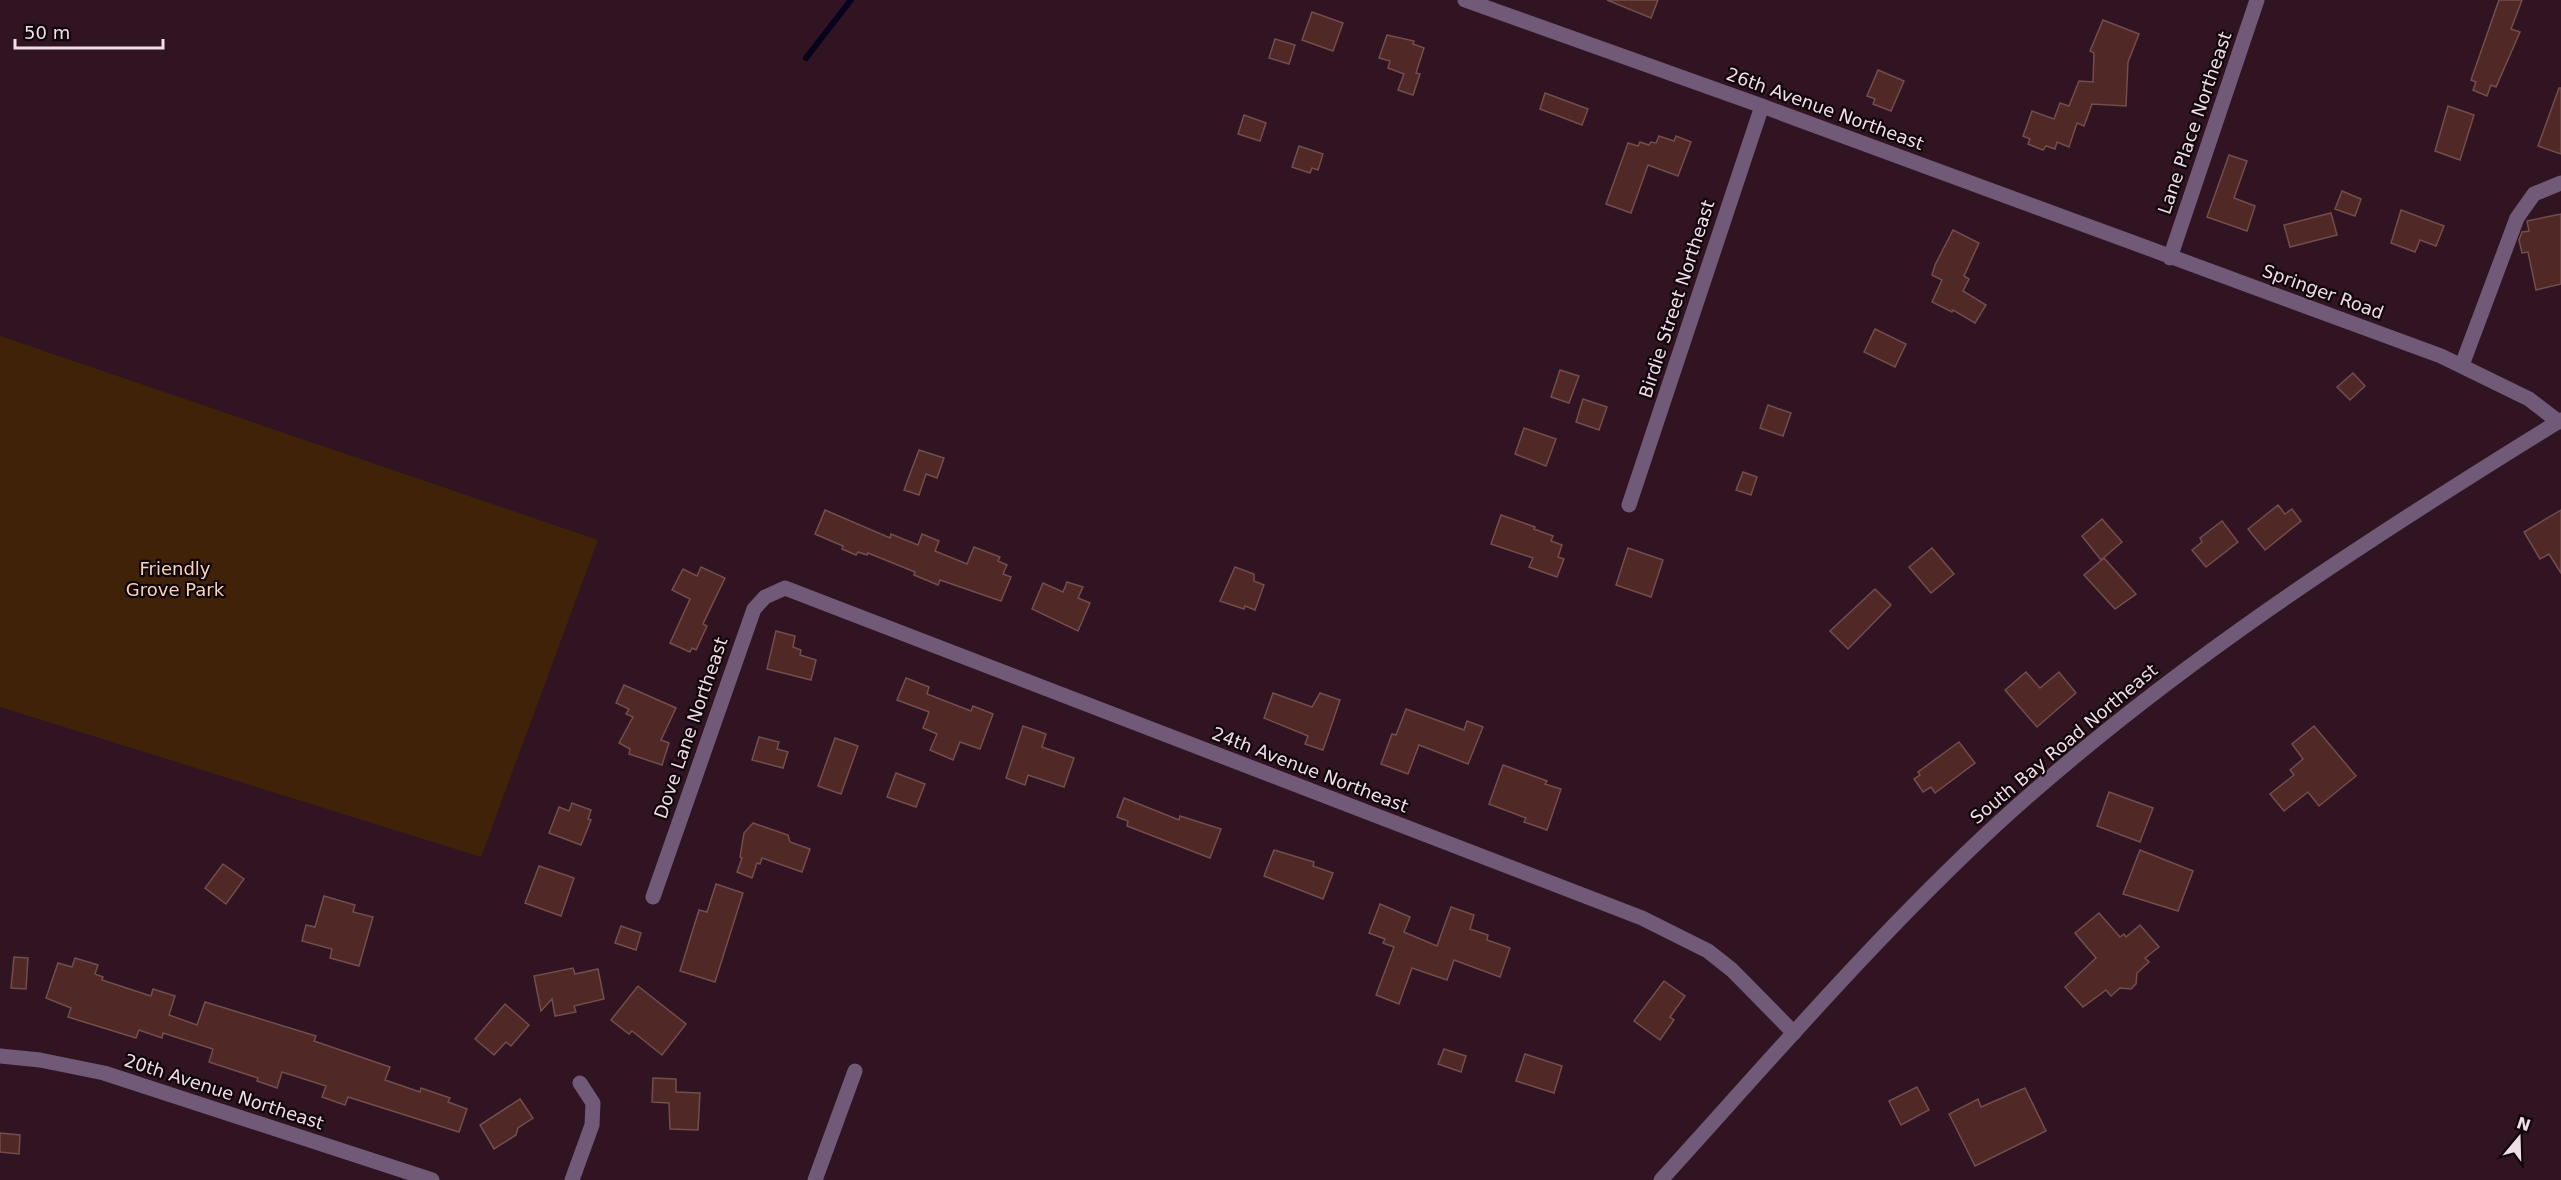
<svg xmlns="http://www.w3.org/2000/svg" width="2561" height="1180" font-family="'DejaVu Sans',sans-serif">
<rect width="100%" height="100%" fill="#301422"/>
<!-- green -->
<path fill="#402209" d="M 0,336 L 598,540 L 481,857 L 0,707 Z"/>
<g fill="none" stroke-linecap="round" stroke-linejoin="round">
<!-- stream -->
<path stroke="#07021e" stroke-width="6" d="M 806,58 L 851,0"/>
</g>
<!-- building -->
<g fill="#502826" stroke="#724e4c" stroke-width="1.5">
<path d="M 1607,0 L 1658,0 L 1651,18 Z"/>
<path d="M 2499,0 L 2522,0 L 2511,29 L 2520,32 L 2496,87 L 2491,85 L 2487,96 L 2473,90 L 2476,82 L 2471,80 Z"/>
<path d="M 1312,12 L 1343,23 L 1333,51 L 1302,40 Z"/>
<path d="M 2103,20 L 2139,34 L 2128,62 L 2126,106 L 2092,104 L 2084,126 L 2077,123 L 2069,147 L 2057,142 L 2055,149 L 2046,146 L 2043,150 L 2028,144 L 2030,139 L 2023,136 L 2032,111 L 2054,119 L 2060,103 L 2069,106 L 2079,81 L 2093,82 L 2094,53 L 2090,51 Z"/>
<path d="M 1387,35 L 1414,41 L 1413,44 L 1424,48 L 1416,73 L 1420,74 L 1413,95 L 1398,90 L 1404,74 L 1388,68 L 1390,61 L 1379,58 Z"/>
<path d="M 1275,39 L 1295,45 L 1289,64 L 1269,58 Z"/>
<path d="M 1878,70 L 1904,81 L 1891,111 L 1873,104 L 1875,99 L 1867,96 Z"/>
<path d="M 2559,88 L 2561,88 L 2561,154 L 2538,146 Z"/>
<path d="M 1545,93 L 1588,109 L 1582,125 L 1540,109 Z"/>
<path d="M 2448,106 L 2474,115 L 2460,160 L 2435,151 Z"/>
<path d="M 1244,115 L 1266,123 L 1260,141 L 1238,134 Z"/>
<path d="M 1659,136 L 1674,141 L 1676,136 L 1691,142 L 1678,176 L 1648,165 L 1631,213 L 1606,204 L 1628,143 L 1638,146 L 1640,142 L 1649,145 L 1651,142 L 1656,143 Z"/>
<path d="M 1299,146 L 1323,154 L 1318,170 L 1312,168 L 1310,173 L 1292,167 Z"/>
<path d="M 2229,155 L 2247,161 L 2234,198 L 2255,206 L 2247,231 L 2207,217 Z"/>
<path d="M 2342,191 L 2361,199 L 2355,216 L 2335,209 Z"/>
<path d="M 2401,210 L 2444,226 L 2436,246 L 2420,240 L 2415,252 L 2391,243 Z"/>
<path d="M 2331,213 L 2337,235 L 2290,247 L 2284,225 Z"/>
<path d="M 2561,214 L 2561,284 L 2536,290 L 2528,252 L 2522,253 L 2519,240 L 2522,232 L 2529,231 L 2527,221 Z"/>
<path d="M 1953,230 L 1979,243 L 1964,276 L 1969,279 L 1963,291 L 1986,305 L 1975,323 L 1953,310 L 1952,312 L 1932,302 L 1942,280 L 1932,275 L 1935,265 Z"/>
<path d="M 1875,329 L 1906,344 L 1895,367 L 1864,352 Z"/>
<path d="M 1560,370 L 1579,376 L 1569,403 L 1551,397 Z"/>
<path d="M 2353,373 L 2365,386 L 2350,400 L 2337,387 Z"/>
<path d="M 1583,399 L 1607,407 L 1599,430 L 1576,422 Z"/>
<path d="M 1768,405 L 1791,413 L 1783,436 L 1760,428 Z"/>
<path d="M 1524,428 L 1556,439 L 1546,466 L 1515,454 Z"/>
<path d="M 919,450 L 944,458 L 937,478 L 926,474 L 919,495 L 904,490 Z"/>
<path d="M 1743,472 L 1757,477 L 1751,495 L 1736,490 Z"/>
<path d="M 2278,505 L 2285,514 L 2292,509 L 2301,521 L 2265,550 L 2248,529 Z"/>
<path d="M 825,510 L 890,538 L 891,534 L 918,545 L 922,534 L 939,541 L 935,551 L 967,564 L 974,547 L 1000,557 L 998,561 L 1007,565 L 1003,574 L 1011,577 L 1001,601 L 940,580 L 938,585 L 914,575 L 915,572 L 868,553 L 867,555 L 858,552 L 856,555 L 842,549 L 843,546 L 815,534 Z"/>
<path d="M 2561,510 L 2561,573 L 2549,554 L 2540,559 L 2524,532 Z"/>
<path d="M 1501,515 L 1535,527 L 1534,529 L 1553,536 L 1551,541 L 1562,545 L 1558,557 L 1564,559 L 1557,577 L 1529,567 L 1533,558 L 1491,544 Z"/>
<path d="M 2102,519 L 2122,542 L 2101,560 L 2082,536 Z"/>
<path d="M 2222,521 L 2238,542 L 2206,567 L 2192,550 L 2202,542 L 2200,538 Z"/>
<path d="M 1628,548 L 1663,560 L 1651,597 L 1616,585 Z"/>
<path d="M 1932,548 L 1954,574 L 1931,593 L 1909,567 Z"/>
<path d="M 2104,558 L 2136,594 L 2115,609 L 2084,575 Z"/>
<path d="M 701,567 L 725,578 L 703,624 L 707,626 L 696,650 L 692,648 L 690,652 L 670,643 L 690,599 L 672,590 L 683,569 L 697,576 Z"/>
<path d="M 1235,567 L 1254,574 L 1254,581 L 1264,585 L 1255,610 L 1245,606 L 1244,609 L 1220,601 Z"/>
<path d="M 1067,582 L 1083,587 L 1078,598 L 1090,603 L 1078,631 L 1032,609 L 1043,583 L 1063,592 Z"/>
<path d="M 1875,589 L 1891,605 L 1848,649 L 1830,631 Z"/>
<path d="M 776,631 L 795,636 L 793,647 L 801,650 L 800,655 L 816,660 L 811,680 L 767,669 Z"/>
<path d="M 2026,672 L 2040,688 L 2059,672 L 2076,693 L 2037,727 L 2005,690 Z"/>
<path d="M 906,678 L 929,687 L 927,694 L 971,711 L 973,706 L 993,714 L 980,749 L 960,742 L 953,760 L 930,750 L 937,734 L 923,728 L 929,712 L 897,700 Z"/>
<path d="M 624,685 L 676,708 L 661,740 L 669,743 L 662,765 L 629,754 L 630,749 L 619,743 L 633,717 L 626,714 L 629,709 L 616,703 Z"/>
<path d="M 1273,693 L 1312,707 L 1320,693 L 1340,700 L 1323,750 L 1305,744 L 1308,736 L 1264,718 Z"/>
<path d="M 1406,709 L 1464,730 L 1467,721 L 1483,727 L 1468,764 L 1419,745 L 1408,774 L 1381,764 L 1392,734 L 1396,735 Z"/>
<path d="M 1023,726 L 1046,734 L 1042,747 L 1074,758 L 1064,787 L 1028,775 L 1025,785 L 1006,778 Z"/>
<path d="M 2314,726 L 2356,776 L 2319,806 L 2308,792 L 2284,811 L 2270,794 L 2294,775 L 2290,770 L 2303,759 L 2292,744 Z"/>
<path d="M 759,737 L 779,742 L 777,749 L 788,752 L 783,768 L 752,760 Z"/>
<path d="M 835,738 L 858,746 L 841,794 L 818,786 Z"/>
<path d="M 1959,742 L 1975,763 L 1935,793 L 1931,787 L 1923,792 L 1914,779 L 1920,775 L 1918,772 Z"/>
<path d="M 1503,765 L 1547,781 L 1545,784 L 1561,789 L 1547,830 L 1524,822 L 1526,818 L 1489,804 Z"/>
<path d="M 896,773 L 925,784 L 916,807 L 887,797 Z"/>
<path d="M 2109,792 L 2153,808 L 2140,842 L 2097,826 Z"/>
<path d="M 1124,798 L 1179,820 L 1180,816 L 1221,829 L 1210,858 L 1127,826 L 1128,821 L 1117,817 Z"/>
<path d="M 572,803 L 591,810 L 588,819 L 591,820 L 581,845 L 549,833 L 559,807 L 569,811 Z"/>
<path d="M 753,823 L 788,835 L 790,842 L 810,849 L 802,872 L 762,858 L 760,864 L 757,863 L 752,878 L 737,872 L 742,858 L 740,857 L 744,833 Z"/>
<path d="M 1274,850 L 1314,862 L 1313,866 L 1333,873 L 1323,899 L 1264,876 Z"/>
<path d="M 2140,850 L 2193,871 L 2178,911 L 2123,894 Z"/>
<path d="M 223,864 L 244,879 L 226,904 L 205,888 Z"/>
<path d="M 539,866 L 574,878 L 561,916 L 525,903 Z"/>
<path d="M 716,884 L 743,893 L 715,982 L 680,971 L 699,910 L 707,912 Z"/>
<path d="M 324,896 L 355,905 L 353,912 L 373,917 L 359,966 L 330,958 L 332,949 L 302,941 L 306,925 L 315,927 Z"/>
<path d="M 1380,904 L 1410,917 L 1404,932 L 1437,946 L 1451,907 L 1474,915 L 1470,929 L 1488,935 L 1487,940 L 1510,948 L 1500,977 L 1454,960 L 1447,980 L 1412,968 L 1399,1004 L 1376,995 L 1394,947 L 1383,943 L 1385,939 L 1369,933 Z"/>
<path d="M 2099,913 L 2120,937 L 2124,934 L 2126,937 L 2140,925 L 2159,947 L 2145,958 L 2149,962 L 2137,973 L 2136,984 L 2131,989 L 2120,988 L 2111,996 L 2106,990 L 2083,1007 L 2065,987 L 2096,958 L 2075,933 Z"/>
<path d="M 621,926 L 641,933 L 636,950 L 615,943 Z"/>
<path d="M 14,957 L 28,958 L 26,989 L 11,988 Z"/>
<path d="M 75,958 L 98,965 L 95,974 L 103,977 L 102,980 L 151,996 L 153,989 L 175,996 L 169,1015 L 197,1025 L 205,1002 L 316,1036 L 314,1041 L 390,1067 L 385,1080 L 420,1092 L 421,1088 L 450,1098 L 448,1102 L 467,1109 L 459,1132 L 348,1097 L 345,1105 L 322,1097 L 326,1086 L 282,1072 L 277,1088 L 257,1081 L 258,1078 L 209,1062 L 213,1049 L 163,1033 L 162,1038 L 139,1030 L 136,1038 L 68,1017 L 71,1008 L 46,998 L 58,963 L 72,967 Z"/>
<path d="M 573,968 L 575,974 L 598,969 L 604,999 L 574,1006 L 576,1012 L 555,1016 L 552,999 L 541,1011 L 534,976 Z"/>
<path d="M 1664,981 L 1685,996 L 1670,1017 L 1674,1020 L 1660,1040 L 1634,1021 Z"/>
<path d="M 638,986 L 686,1024 L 662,1055 L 632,1031 L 629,1034 L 611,1020 Z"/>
<path d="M 505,1004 L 529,1025 L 511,1046 L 506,1042 L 494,1055 L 475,1039 Z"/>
<path d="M 1444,1049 L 1466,1056 L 1461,1072 L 1438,1064 Z"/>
<path d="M 1525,1054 L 1562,1066 L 1554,1093 L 1516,1081 Z"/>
<path d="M 653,1078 L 676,1079 L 676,1092 L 700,1093 L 698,1130 L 670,1129 L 669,1103 L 652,1102 Z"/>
<path d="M 1917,1087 L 1929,1110 L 1901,1125 L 1889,1101 Z"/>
<path d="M 2025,1088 L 2046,1131 L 1975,1166 L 1949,1114 L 1978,1099 L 1981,1107 Z"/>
<path d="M 520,1099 L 533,1118 L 518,1128 L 516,1135 L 494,1149 L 480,1125 Z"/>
<path d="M 0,1133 L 20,1135 L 19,1154 L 0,1152 Z"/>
</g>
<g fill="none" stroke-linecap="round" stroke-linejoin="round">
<!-- minor -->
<g stroke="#715a78" stroke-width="15">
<path d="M 1465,0 L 1762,106 L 2441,356 L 2529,399 L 2559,422"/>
<path d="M 2170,258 L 2257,0"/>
<path d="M 2462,365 L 2517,218 L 2534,194 L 2561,183"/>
<path d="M 1629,505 L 1762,106"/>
<path d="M 653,897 L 754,609 L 765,597 L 785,588 L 1642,918 L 1708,951 L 1732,970 L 1794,1033"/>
<path d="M 0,1056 L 40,1060 L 104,1073 L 432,1180"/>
<path d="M 572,1180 L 592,1125 L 593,1103 L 580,1083"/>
<path d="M 815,1180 L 855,1071"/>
<path d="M 1661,1180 C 1770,1060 1877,935 1996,825 C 2168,668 2363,542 2561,420"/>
</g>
</g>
<g text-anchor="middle" stroke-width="4.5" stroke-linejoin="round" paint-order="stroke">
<!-- street labels -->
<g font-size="18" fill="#f1dde5" stroke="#10050a">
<text transform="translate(1825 109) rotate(20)" y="6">26th Avenue Northeast</text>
<text transform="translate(2195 123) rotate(-71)" y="6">Lane Place Northeast</text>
<text transform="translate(2323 292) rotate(20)" y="6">Springer Road</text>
<text transform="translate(1677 299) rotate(-72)" y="6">Birdie Street Northeast</text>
<text transform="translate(691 728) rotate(-71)" y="6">Dove Lane Northeast</text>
<text transform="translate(2064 744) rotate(-40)" y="6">South Bay Road Northeast</text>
<text transform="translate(1310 770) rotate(21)" y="6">24th Avenue Northeast</text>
<text transform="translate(224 1092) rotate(18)" y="6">20th Avenue Northeast</text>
</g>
<!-- park labels -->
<g font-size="18" fill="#f8d3b9" stroke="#10050a">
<text x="175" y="575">Friendly<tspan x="175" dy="21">Grove Park</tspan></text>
</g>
</g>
<!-- north arrow -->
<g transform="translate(2519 1138) rotate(19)" stroke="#10050a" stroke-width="4.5" paint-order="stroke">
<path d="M0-4.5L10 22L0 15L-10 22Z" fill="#f1dde5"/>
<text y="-9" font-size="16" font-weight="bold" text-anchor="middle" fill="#f1dde5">N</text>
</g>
<!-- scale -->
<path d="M15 39v9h148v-9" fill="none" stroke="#f1dde5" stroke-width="3"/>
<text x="24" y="39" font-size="18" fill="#f1dde5" stroke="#10050a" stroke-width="4.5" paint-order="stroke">50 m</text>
</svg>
